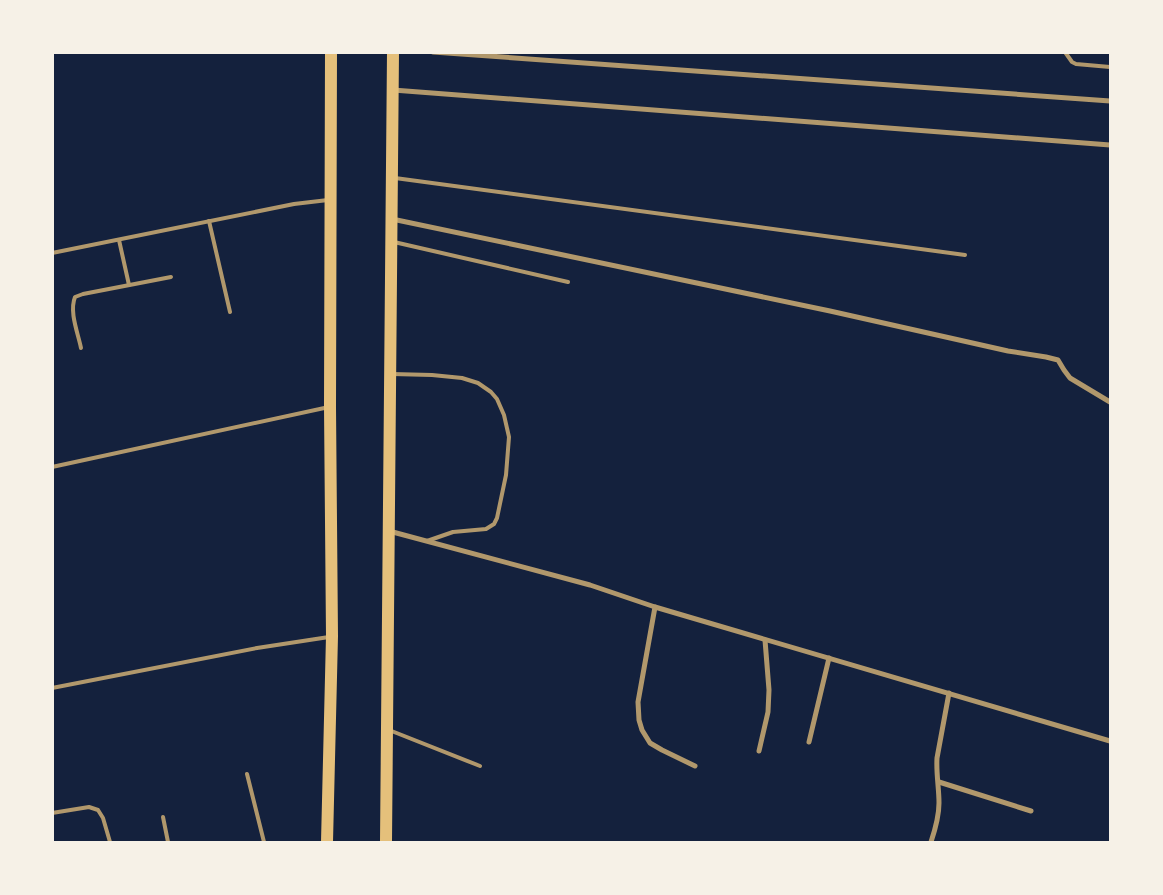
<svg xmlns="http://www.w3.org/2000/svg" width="1163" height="895" font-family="Lora,serif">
<rect width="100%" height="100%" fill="#14213d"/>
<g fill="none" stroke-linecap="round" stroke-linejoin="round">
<!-- service -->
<g stroke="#b1986c" stroke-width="4">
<path d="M 1065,52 L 1072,62 L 1076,64 L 1110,67"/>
<path d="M 395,178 L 965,255"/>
<path d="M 209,221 L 230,312"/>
<path d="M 119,240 L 129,285"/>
<path d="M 394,242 L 568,282"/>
<path d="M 52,253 L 294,204 L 328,200"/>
<path d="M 81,348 C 78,333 69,312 75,297 L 83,294 L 171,277"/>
<path d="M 392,374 L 432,375 L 462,378 L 478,383 L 491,392 L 497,399 L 504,415 L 509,437 L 506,475 L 497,518 L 494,524 L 486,529 L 453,532 L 427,541"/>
<path d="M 52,467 L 329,407"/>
<path d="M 52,688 L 257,648 L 329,637"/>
<path d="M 389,730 L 480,766"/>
<path d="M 247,774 L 264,842"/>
<path d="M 52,813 L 89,807 L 98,810 L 103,818 L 110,842"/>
<path d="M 163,817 L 168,842"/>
</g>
<!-- minor -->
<g stroke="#b1986c" stroke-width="5">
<path d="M 433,52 L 1110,101"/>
<path d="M 393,90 L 1110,145"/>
<path d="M 392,219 L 830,311 L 1008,351 L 1046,357 L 1058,360 L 1064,370 L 1070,378 L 1110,402"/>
<path d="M 389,531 L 590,585 L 655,607 L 1110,741"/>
<path d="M 655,607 L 638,702 L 639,720 L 642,730 L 650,743 L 662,750 L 695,766"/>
<path d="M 809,742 L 829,658"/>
<path d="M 759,751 L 768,712 L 769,690 L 765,640"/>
<path d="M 939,782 L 1031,811"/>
<path d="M 931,842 C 935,830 939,816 939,803 C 939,788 936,773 937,758 L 949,693"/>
</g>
<!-- primary -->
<g stroke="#e5c07b" stroke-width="12">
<path d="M 327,842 L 332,636 L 330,407 L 331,52"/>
<path d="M 386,842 L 393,52"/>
</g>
</g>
<!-- border -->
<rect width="1163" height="895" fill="none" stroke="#f6f1e7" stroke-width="108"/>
</svg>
